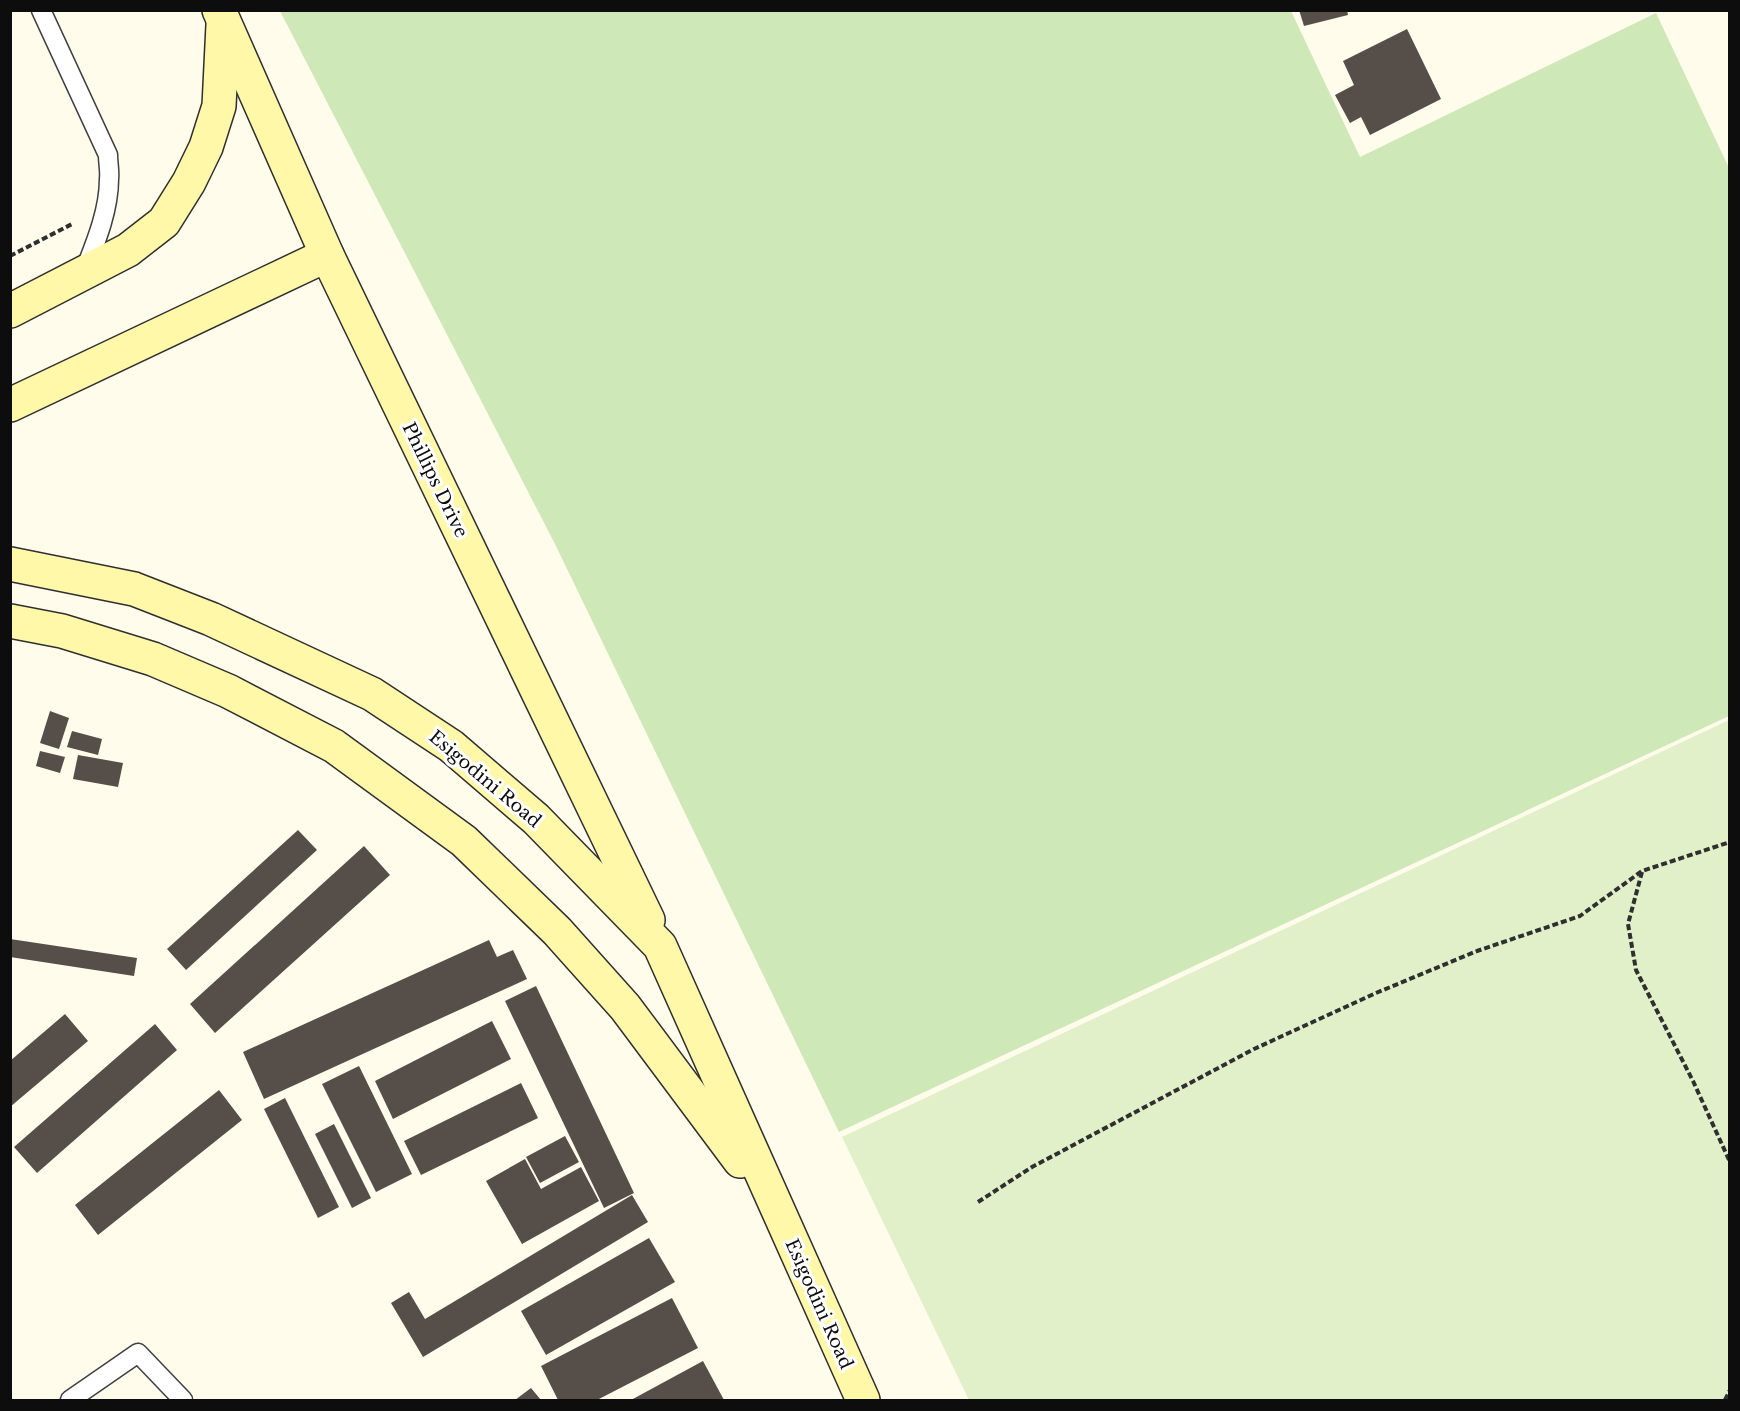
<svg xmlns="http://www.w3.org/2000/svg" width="1740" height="1411" font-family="'Libre Baskerville',serif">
<rect width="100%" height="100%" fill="#fffcec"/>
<!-- green -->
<path fill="#cfe8b7" d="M 280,11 L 1291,11 L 1360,157 L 1656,13 L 1729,168 L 1729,716 L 839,1132 L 555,544 Z"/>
<!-- pitch -->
<path fill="#e1f0c8" d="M 1729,720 L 1729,1400 L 969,1400 L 842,1137 Z"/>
<!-- building -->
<g fill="#554e49">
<path d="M 1299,10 L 1347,10 L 1348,15 L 1304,26 Z"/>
<path d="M 1407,29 L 1441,99 L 1370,135 L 1361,117 L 1350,123 L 1335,95 L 1354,85 L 1343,61 Z"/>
<path d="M 50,711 L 69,718 L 59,749 L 40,743 Z"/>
<path d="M 72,731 L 102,739 L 98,755 L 67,747 Z"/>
<path d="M 40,751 L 65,757 L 60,773 L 36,766 Z"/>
<path d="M 78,755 L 123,763 L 118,787 L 73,779 Z"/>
<path d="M 298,830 L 317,850 L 186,970 L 167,949 Z"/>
<path d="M 364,846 L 390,875 L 215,1033 L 190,1004 Z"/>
<path d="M 10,939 L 137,958 L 134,976 L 10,957 Z"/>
<path d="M 489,940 L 497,957 L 513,950 L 527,979 L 264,1099 L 243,1052 Z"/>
<path d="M 536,986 L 634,1193 L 604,1208 L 505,1001 Z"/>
<path d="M 65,1014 L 88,1041 L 10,1107 L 10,1061 Z"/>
<path d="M 492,1021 L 511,1059 L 393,1119 L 375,1081 Z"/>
<path d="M 155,1024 L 177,1050 L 37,1173 L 14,1147 Z"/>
<path d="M 359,1066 L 412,1174 L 376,1192 L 322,1084 Z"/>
<path d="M 521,1083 L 538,1118 L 421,1175 L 404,1141 Z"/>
<path d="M 219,1090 L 242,1120 L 98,1235 L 75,1205 Z"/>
<path d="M 285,1098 L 339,1207 L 318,1218 L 264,1109 Z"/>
<path d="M 334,1124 L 371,1198 L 352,1208 L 315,1134 Z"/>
<path d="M 565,1136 L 579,1162 L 540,1183 L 526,1157 Z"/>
<path d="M 525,1159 L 541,1189 L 581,1167 L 599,1201 L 522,1244 L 486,1181 Z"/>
<path d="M 632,1195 L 648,1222 L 423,1357 L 391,1303 L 409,1292 L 425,1319 Z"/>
<path d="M 649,1238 L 675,1282 L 546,1355 L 521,1311 Z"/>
<path d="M 672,1298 L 698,1348 L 597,1400 L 558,1400 L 541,1366 Z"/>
<path d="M 703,1361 L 724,1400 L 631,1400 Z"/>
<path d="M 531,1388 L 541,1400 L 515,1400 Z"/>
</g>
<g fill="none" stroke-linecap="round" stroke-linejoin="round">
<defs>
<g id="service">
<path d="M 41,10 L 108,155 C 108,163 110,172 109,179 C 109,211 95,244 84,272"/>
<path d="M 70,1400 L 138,1353 L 183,1400"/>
</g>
<g id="secondary">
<path d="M 219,10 L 327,255 L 648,920"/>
<path d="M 10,311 L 128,250 L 164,222 L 189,182 L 206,147 L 219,106 L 223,25"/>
<path d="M 10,405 L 327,255"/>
<path d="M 10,564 L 134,589 L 211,619 L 372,694 L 451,746 L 536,819 L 660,946 L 863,1400"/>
<path d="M 10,621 L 62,631 L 153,659 L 228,691 L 334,746 L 464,841 L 557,931 L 625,1007 L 740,1161"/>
</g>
</defs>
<!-- service casing -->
<use href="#service" stroke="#404040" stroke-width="21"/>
<!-- secondary casing -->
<use href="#secondary" stroke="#2f2f2f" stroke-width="36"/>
<!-- path -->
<g stroke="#2f2f2f" stroke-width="4" stroke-dasharray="6 3" stroke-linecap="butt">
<path d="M 10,256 L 74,223"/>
<path d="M 1642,872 L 1628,924 L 1636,970 L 1693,1081 L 1730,1162"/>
<path d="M 978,1202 L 1032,1167 L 1254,1049 L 1376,993 L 1477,951 L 1580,916 L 1642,871 L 1730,842"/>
<path d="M 1725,1400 L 1730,1390"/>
</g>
<!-- service -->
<use href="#service" stroke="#fff" stroke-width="18"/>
<!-- secondary -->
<use href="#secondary" stroke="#fef8a8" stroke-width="33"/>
</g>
<g text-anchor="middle" stroke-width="6" stroke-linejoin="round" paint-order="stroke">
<!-- street labels -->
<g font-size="18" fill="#0d0d0d" stroke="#fff">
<text transform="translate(435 480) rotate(64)" y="6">Phillips Drive</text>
<text transform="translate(485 779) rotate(40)" y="6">Esigodini Road</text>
<text transform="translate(819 1304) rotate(66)" y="6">Esigodini Road</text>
</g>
</g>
<!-- border -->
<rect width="1740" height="1411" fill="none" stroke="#0d0d0d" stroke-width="24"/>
</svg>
